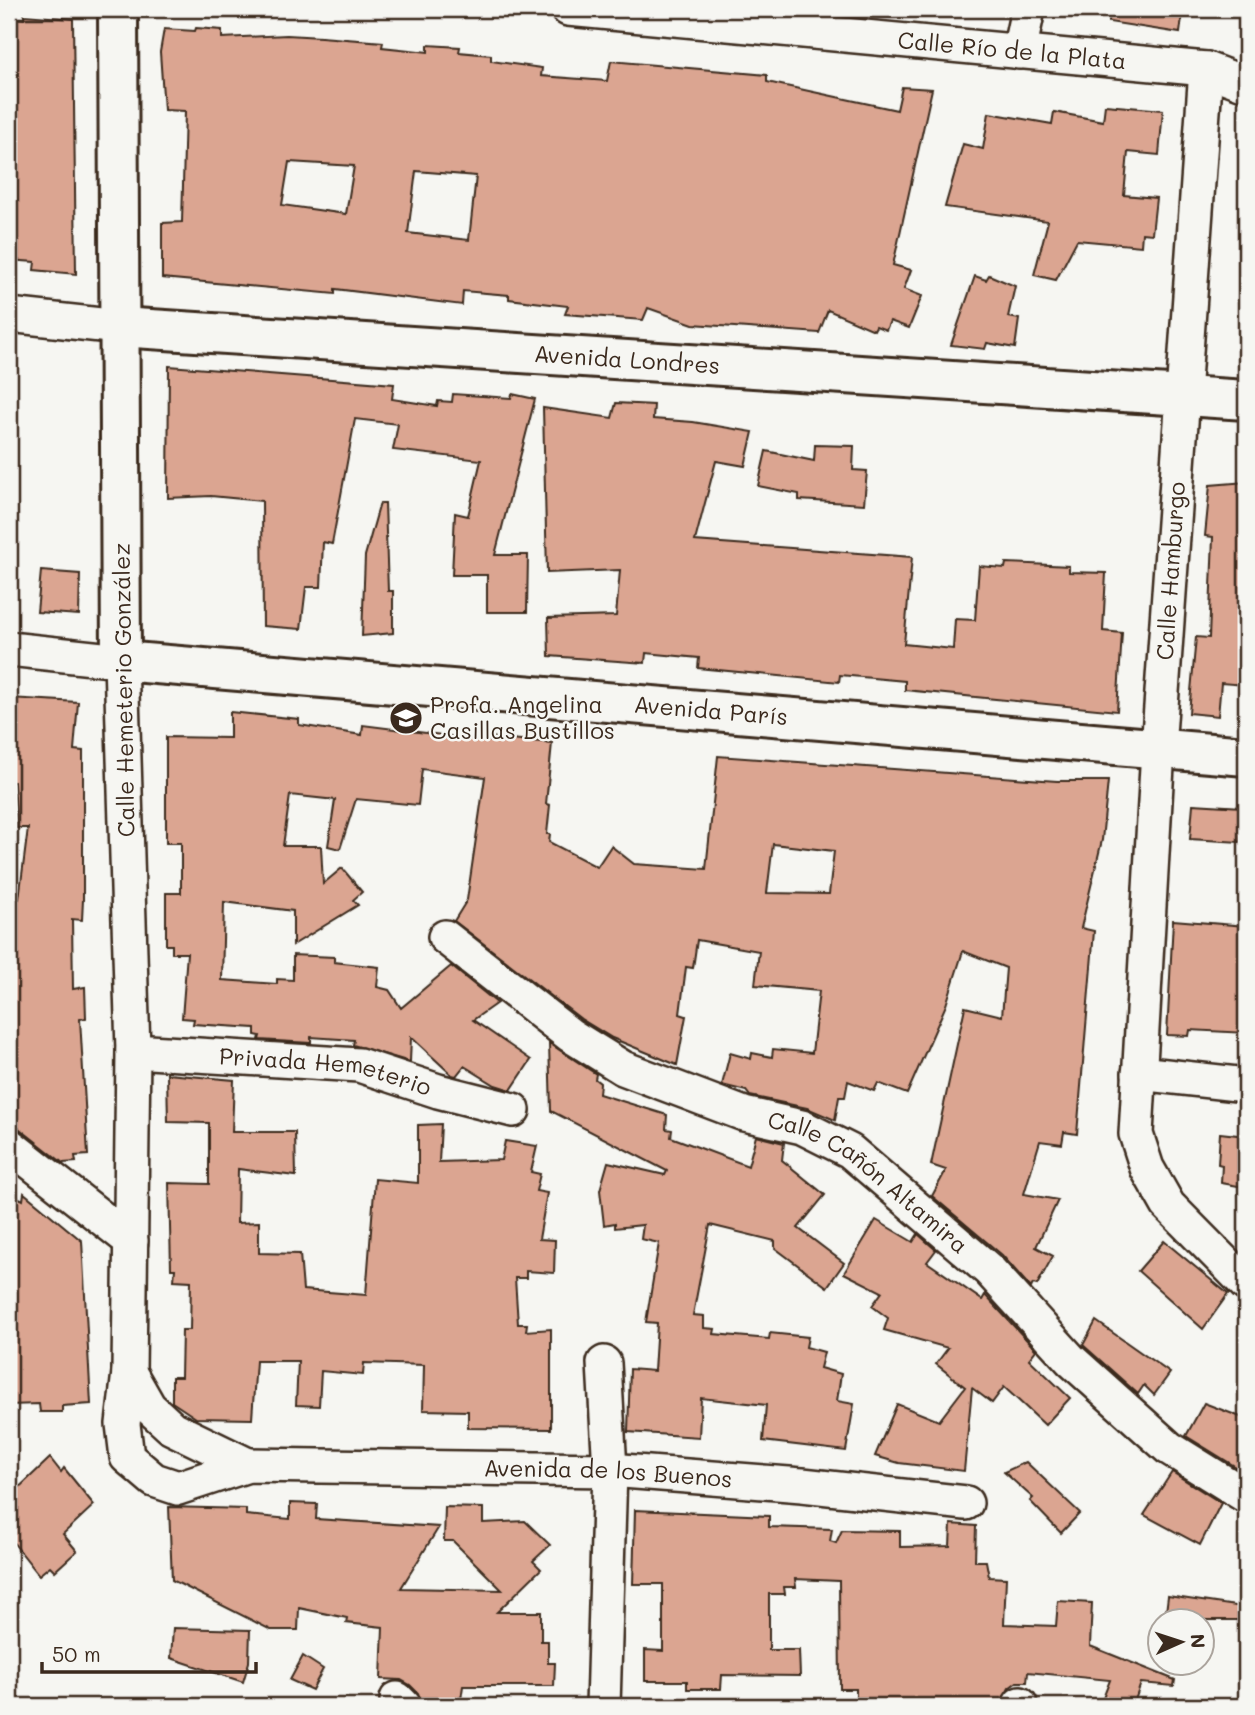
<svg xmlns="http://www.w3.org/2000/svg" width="1255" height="1715" font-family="Mali,sans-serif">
<rect width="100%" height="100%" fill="#f6f6f2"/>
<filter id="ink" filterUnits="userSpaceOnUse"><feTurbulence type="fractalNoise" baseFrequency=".0143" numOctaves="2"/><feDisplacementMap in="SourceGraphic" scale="14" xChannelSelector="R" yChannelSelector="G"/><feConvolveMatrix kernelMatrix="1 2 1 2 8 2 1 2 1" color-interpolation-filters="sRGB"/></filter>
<g filter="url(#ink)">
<!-- building -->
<g fill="#dba591" stroke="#3b2a1e" stroke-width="2" fill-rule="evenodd">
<path d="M 1110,9 L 1183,9 L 1180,33 L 1109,22 Z"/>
<path d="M 24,15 L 73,19 L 76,274 L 34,270 L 35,262 L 9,260 L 9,120 L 12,120 L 9,18 L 24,19 Z"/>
<path d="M 196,28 L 222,30 L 222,38 L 287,35 L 321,37 L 383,42 L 382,47 L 428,52 L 428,45 L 460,47 L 459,52 L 491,55 L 491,61 L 542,68 L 541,76 L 607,81 L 611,61 L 767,75 L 767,82 L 897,110 L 902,87 L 932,89 L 893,265 L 911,270 L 904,289 L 922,296 L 909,328 L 890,321 L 886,330 L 876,326 L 874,330 L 828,310 L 819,333 L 693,324 L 648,308 L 643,320 L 565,314 L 568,306 L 509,299 L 509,295 L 463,291 L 462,305 L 335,289 L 335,294 L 162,278 L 162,223 L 182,222 L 185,111 L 164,110 L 160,52 L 164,29 L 195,31 ZM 289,162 L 354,166 L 346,214 L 282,205 ZM 416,171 L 476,176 L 469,240 L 408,233 Z"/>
<path d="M 1105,105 L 1163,110 L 1159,155 L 1128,152 L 1124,195 L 1156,198 L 1152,234 L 1142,233 L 1141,246 L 1077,240 L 1056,280 L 1034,275 L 1048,221 L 945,207 L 963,144 L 983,149 L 989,113 L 1052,124 L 1054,112 L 1103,121 Z"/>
<path d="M 989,275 L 1015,286 L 1008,317 L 1019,319 L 1015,348 L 987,343 L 985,349 L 951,345 L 975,276 L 986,280 Z"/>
<path d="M 169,366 L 394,384 L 392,399 L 437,406 L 438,401 L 452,402 L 453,394 L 511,398 L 512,394 L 535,399 L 495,555 L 528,555 L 527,612 L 487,612 L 487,575 L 452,575 L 455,513 L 468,516 L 481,460 L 393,450 L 398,424 L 355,419 L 332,544 L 323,542 L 321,587 L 306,587 L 301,629 L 263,626 L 262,501 L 211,496 L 168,498 Z"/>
<path d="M 616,403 L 654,405 L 653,419 L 693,422 L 753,432 L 745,466 L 716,461 L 695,541 L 912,557 L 904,644 L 953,649 L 955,619 L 975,620 L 979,566 L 1005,568 L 1006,563 L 1030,564 L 1069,566 L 1069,572 L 1106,573 L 1103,631 L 1122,633 L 1117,711 L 905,690 L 905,681 L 840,675 L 839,682 L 698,668 L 699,658 L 646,653 L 645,663 L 549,656 L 548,618 L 616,616 L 620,570 L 547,573 L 543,408 L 612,418 Z"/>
<path d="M 815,445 L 854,446 L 853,470 L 867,471 L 864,504 L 799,500 L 799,494 L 758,486 L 766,451 L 814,461 Z"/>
<path d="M 1246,482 L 1245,685 L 1221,683 L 1218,716 L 1189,713 L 1196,637 L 1209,638 L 1213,537 L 1205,536 L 1210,485 Z"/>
<path d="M 380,503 L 385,503 L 388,591 L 393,591 L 393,633 L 362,636 L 365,556 Z"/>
<path d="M 41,571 L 80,574 L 79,615 L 37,612 Z"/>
<path d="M 9,698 L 78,702 L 74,750 L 83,751 L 83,900 L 82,920 L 72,919 L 73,989 L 85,987 L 86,1018 L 80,1019 L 88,1155 L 75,1156 L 76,1162 L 63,1163 L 16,1126 L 9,1126 L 9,898 L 19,899 L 28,828 L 17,828 L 14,782 L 9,782 Z"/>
<path d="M 230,712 L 299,719 L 299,725 L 362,735 L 363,725 L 490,741 L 490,737 L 552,743 L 546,804 L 550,805 L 547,834 L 550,834 L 549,842 L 597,867 L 611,846 L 634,864 L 706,869 L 718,756 L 1057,781 L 1108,781 L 1102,840 L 1081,928 L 1094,931 L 1077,1134 L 1064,1132 L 1062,1144 L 1040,1141 L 1024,1194 L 1058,1200 L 1036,1247 L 1053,1256 L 1037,1285 L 1033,1284 L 1031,1288 L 1002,1255 L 932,1196 L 946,1170 L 931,1165 L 965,1007 L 1002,1016 L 1006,968 L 963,951 L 946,1005 L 907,1094 L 878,1083 L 874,1091 L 848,1081 L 845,1097 L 839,1097 L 835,1120 L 807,1108 L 750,1096 L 746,1091 L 722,1085 L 730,1053 L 751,1059 L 752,1053 L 772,1057 L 773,1049 L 812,1053 L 819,991 L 755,985 L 759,951 L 697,940 L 693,968 L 686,967 L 680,1014 L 686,1016 L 677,1065 L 612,1038 L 581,1019 L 454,921 L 467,900 L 485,777 L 422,769 L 418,805 L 356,799 L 340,849 L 328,846 L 335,800 L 290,795 L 283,846 L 321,846 L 323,884 L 342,868 L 362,892 L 353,900 L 358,905 L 293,945 L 293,911 L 224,902 L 222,980 L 277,984 L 277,979 L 293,980 L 293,955 L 334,957 L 334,962 L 379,967 L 377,987 L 389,990 L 401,1008 L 451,966 L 497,1003 L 473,1020 L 531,1060 L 511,1090 L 495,1085 L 464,1066 L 456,1076 L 452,1075 L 411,1037 L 410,1062 L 353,1045 L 354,1040 L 311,1037 L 311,1043 L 259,1040 L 260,1036 L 255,1035 L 255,1028 L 193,1024 L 194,1019 L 182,1018 L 187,953 L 172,953 L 172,945 L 166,945 L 166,893 L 181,893 L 181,843 L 166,843 L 166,737 L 230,738 ZM 773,844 L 834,851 L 829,894 L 767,893 Z"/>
<path d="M 1193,804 L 1242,807 L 1240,842 L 1190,839 Z"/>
<path d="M 1173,920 L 1246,926 L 1246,1033 L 1190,1030 L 1189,1036 L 1167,1035 Z"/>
<path d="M 549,1043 L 596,1074 L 595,1079 L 600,1083 L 599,1094 L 667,1115 L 666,1129 L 672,1130 L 671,1137 L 748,1166 L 756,1136 L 784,1143 L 782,1160 L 825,1195 L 798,1228 L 844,1263 L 827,1287 L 775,1248 L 775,1241 L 710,1225 L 693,1315 L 704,1316 L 704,1328 L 715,1329 L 714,1334 L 769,1339 L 770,1333 L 808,1337 L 806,1347 L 824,1352 L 820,1368 L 841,1374 L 837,1401 L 854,1404 L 846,1451 L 763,1441 L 766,1405 L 701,1398 L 699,1437 L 628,1432 L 630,1369 L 654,1371 L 657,1323 L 646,1322 L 659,1243 L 641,1239 L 643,1225 L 615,1228 L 615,1223 L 604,1225 L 600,1190 L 608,1162 L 665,1175 L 667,1171 L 551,1111 Z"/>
<path d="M 167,1074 L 234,1080 L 232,1132 L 295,1132 L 296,1176 L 238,1169 L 237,1223 L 259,1222 L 259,1253 L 300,1254 L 303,1290 L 366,1295 L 375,1179 L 418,1183 L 418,1125 L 441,1124 L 439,1162 L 501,1160 L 505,1141 L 537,1146 L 531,1172 L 540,1174 L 536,1191 L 547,1193 L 539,1239 L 555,1240 L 554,1273 L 526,1271 L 526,1278 L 515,1278 L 518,1324 L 527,1324 L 526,1331 L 551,1329 L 551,1429 L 468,1428 L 468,1411 L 423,1410 L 424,1365 L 364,1363 L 363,1375 L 321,1371 L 319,1406 L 296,1405 L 298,1361 L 256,1361 L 252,1419 L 196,1418 L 172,1402 L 172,1377 L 181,1377 L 182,1330 L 190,1330 L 191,1281 L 174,1280 L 175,1269 L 171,1269 L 169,1183 L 209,1184 L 209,1123 L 168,1122 Z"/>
<path d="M 1220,1133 L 1246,1136 L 1244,1187 L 1221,1183 L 1222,1165 L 1218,1164 Z"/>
<path d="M 9,1193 L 23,1200 L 24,1193 L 82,1241 L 91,1404 L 62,1406 L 62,1412 L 40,1412 L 39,1404 L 9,1405 Z"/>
<path d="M 876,1220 L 913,1242 L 918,1234 L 936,1250 L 927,1262 L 982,1300 L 985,1295 L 1036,1350 L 1029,1359 L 1070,1398 L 1045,1425 L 1004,1387 L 992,1403 L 972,1388 L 964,1471 L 899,1463 L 875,1456 L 897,1404 L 939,1421 L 965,1387 L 936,1364 L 948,1348 L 884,1330 L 888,1318 L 872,1306 L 882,1292 L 844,1273 Z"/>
<path d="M 1164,1241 L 1228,1294 L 1203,1329 L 1138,1271 Z"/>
<path d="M 1096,1321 L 1170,1373 L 1154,1395 L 1144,1385 L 1138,1394 L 1083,1345 Z"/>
<path d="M 1204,1403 L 1246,1419 L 1246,1473 L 1186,1436 Z"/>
<path d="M 50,1458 L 61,1472 L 64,1468 L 94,1505 L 63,1534 L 77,1551 L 55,1571 L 50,1566 L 39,1575 L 9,1537 L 9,1497 Z"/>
<path d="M 1026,1462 L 1080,1513 L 1061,1533 L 1030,1501 L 1033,1498 L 1004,1472 Z"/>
<path d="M 1172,1472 L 1221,1503 L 1200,1545 L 1144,1515 Z"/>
<path d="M 290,1503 L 317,1504 L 316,1519 L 439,1527 L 401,1588 L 502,1590 L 453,1541 L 444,1541 L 445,1507 L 483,1508 L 483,1523 L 525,1521 L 550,1545 L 533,1561 L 541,1569 L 497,1612 L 541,1612 L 541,1641 L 548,1641 L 548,1663 L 555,1663 L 554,1686 L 463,1686 L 460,1706 L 423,1706 L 418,1693 L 410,1685 L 401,1680 L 381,1679 L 383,1627 L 346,1623 L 347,1618 L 299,1608 L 298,1630 L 271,1630 L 172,1580 L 169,1507 L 246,1509 L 246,1515 L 290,1519 Z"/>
<path d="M 635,1510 L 769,1516 L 769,1527 L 832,1529 L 830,1541 L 836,1543 L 842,1530 L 900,1531 L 900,1547 L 950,1546 L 951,1524 L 976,1526 L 975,1561 L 986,1561 L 989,1577 L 1006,1578 L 1004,1624 L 1056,1626 L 1058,1601 L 1092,1603 L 1090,1646 L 1175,1680 L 1174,1686 L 1141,1683 L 1133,1706 L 1100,1706 L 1110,1680 L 1028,1672 L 1027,1682 L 1017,1682 L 1009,1688 L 1000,1706 L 856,1706 L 856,1689 L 840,1689 L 839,1581 L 795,1579 L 796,1587 L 784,1587 L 785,1594 L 769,1594 L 769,1650 L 799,1650 L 800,1676 L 722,1675 L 721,1689 L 687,1689 L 687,1681 L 645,1681 L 645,1650 L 663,1651 L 663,1584 L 633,1584 Z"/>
<path d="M 1168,1596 L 1243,1607 L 1242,1620 L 1165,1620 Z"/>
<path d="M 173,1628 L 250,1630 L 249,1662 L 243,1682 L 171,1658 Z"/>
<path d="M 303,1656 L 323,1669 L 312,1690 L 290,1680 Z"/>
</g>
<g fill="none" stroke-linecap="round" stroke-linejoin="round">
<defs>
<g id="minor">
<path id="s1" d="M 568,9 L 1206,69 L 1246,84"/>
<path d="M 1019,52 L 1028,9"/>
<path d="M 1206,69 L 1158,749 L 1136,1134 L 1147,1168 L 1168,1205 L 1246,1284"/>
<path d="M 9,315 L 119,327"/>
<path id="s2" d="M 9,649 L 121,661 L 133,1051 L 129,1372 L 123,1424 L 127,1457 L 154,1480 L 178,1488 L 248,1465 L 610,1470 L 802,1485 L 966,1503"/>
<path id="s3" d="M 445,937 L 570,1035 L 623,1068 L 744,1114 L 802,1127 L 850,1151 L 989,1270 L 1071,1360 L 1169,1448 L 1246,1496"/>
<path id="s4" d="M 133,1051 L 359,1065 L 438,1091 L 513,1110"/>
<path d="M 1139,1073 L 1246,1085"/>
<path d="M 9,1145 L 131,1241"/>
<path d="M 129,1372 L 149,1407 L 172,1428 L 248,1465"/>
<path d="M 397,1699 L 404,1706"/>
<path d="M 603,1706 L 610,1470 L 604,1363"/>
<path d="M 1019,1706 L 1020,1704"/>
</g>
<g id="major">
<path id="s5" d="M 118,9 L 121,661 L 1246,756"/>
<path id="s6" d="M 119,327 L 1246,400"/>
</g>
</defs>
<!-- minor casing -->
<use href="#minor" stroke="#3b2a1e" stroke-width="38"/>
<!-- major casing -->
<use href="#major" stroke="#3b2a1e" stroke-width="44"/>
<!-- minor -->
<use href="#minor" stroke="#f6f6f2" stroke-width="33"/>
<!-- major -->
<use href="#major" stroke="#f6f6f2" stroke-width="38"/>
</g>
</g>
<!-- icons -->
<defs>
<symbol id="school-disc" viewBox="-11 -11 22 22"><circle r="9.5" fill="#3b2a1e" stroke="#f6f6f2"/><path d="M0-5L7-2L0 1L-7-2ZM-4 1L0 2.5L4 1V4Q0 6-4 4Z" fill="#fff"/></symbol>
</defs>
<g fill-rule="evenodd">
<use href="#school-disc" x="387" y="699" width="38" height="38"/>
</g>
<g text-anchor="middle" stroke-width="5" stroke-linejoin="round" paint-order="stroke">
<!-- street labels -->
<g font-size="23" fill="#3b2a1e" stroke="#f6f6f2">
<text dy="8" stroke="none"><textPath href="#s1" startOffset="446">Calle Río de la Plata</textPath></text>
<text dy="8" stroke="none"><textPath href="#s6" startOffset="509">Avenida Londres</textPath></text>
<text transform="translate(1171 571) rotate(-86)" y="8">Calle Hamburgo</text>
<text transform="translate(124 690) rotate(-91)" y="8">Calle Hemeterio González</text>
<text dy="8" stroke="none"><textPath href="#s5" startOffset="1244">Avenida París</textPath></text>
<text dy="8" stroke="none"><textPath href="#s4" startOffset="194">Privada Hemeterio</textPath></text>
<text dy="8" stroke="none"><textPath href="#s3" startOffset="495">Calle Cañón Altamira</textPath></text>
<text dy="8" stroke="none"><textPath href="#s2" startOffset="1404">Avenida de los Buenos</textPath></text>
</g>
<!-- poi labels -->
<g font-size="23" fill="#3b2a1e" stroke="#f6f6f2" text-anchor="start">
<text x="430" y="713">Profa. Angelina<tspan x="430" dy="26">Casillas Bustillos</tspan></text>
</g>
</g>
<!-- margin -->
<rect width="1255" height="1715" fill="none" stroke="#f6f6f2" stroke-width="35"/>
<rect x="18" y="18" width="1220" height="1680" fill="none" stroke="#3b2a1e" stroke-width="2.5" filter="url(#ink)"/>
<!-- north arrow -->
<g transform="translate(1181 1642) rotate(87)"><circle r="33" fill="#f6f6f2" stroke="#aba49d" stroke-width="2"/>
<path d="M0-5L12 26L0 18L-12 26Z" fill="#3b2a1e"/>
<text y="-10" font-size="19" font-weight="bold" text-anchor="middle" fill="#3b2a1e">N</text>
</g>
<!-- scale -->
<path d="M42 1662v10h214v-10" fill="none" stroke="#3b2a1e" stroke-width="3.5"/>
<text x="52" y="1662" font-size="21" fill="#3b2a1e" stroke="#f6f6f2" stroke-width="5" paint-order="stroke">50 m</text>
</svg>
